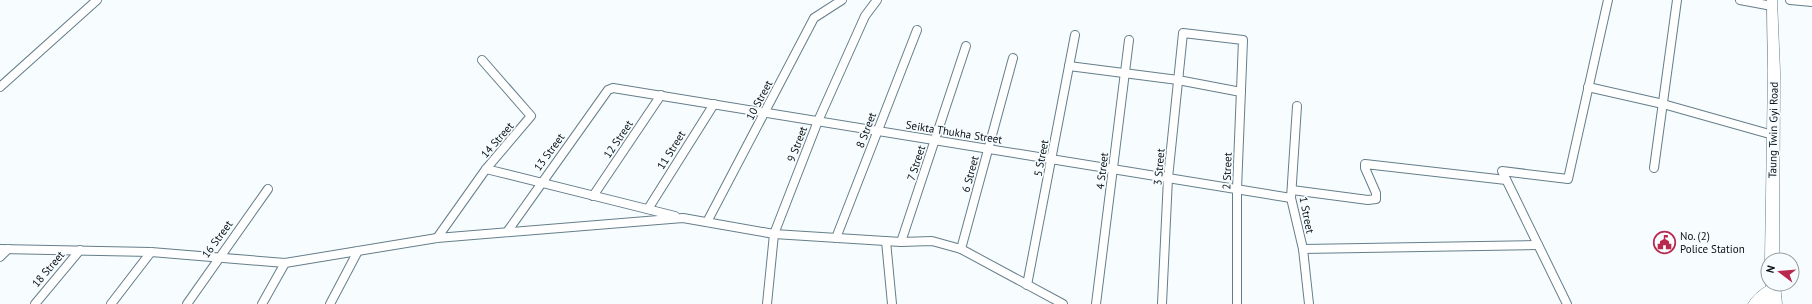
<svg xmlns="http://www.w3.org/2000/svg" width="1812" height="304" font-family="'PT Sans',sans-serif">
<rect width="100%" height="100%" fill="#f7fcff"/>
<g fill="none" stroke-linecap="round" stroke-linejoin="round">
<defs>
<g id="minor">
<path d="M 1740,0 L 1772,6"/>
<path d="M 1790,0 L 1812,2"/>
<path d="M 1069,66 L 1178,80 L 1241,92"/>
<path d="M 0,87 L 97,0"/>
<path d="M 1588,87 L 1663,104 L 1773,135"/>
<path d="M 1297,106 L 1291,198 L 1303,249 L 1309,304"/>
<path d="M 1654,168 L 1677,0"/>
<path d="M 486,169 L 675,216"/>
<path d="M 1292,190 L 1368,200 L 1376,199 L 1376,193 L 1365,168 L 1365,164 L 1506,180"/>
<path d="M 593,196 L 661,95"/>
<path d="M 648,209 L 714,104"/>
<path d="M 707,222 L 814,18 L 842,0"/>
<path d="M 507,232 L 608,90 L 613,88 L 1291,198"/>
<path d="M 437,238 L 486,169 L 531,116 L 482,60"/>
<path d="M 836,238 L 917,30"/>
<path d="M 886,241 L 892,304"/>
<path d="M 901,242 L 966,46"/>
<path d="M 0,249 L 151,252 L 285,263 L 437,238 L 683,218 L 774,234 L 901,242 L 932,241 L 961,249 L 1063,304"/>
<path d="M 961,249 L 1013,58"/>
<path d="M 1303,249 L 1538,245"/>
<path d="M 0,257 L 8,249"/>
<path d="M 1027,285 L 1075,35"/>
<path d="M 35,304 L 80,250"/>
<path d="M 111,304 L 151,252"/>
<path d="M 187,304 L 268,189"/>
<path d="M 262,304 L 285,263"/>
<path d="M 330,304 L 358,251"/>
<path d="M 767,304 L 774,234 L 818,121 L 865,16 L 877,0"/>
<path d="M 1096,304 L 1129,40"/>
<path d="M 1162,304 L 1168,178 L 1183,33 L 1243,40 L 1237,189 L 1237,304"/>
<path d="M 1567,304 L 1502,171 L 1568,179 L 1608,0"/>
</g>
<path id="primary" d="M 1775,284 L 1778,285 L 1780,289 L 1766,304 L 1748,304 C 1753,295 1765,284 1775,284 Z"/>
<g id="trunk">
<path d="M 1767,0 L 1777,0 L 1780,72 L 1779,260 L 1768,260 L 1768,264 L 1765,260 L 1768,72 Z"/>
<path d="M 1768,280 L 1768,284 L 1780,284 L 1782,304 L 1766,304 L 1766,284 Z"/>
</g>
</defs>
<!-- minor casing -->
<use href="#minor" stroke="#657e8a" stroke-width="10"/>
<!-- primary casing -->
<use href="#primary" stroke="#657e8a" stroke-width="1"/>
<!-- trunk casing -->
<use href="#trunk" stroke="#657e8a" stroke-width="1"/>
<!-- minor -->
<use href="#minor" stroke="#fff" stroke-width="8"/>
<!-- primary -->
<use href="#primary" fill="#fff" fill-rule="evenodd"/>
<!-- trunk -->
<use href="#trunk" fill="#fff" fill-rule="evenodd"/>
</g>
<!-- icons -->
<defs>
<symbol id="civic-ring" viewBox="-11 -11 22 22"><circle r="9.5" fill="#f7fcff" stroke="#b9284d" stroke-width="1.5"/><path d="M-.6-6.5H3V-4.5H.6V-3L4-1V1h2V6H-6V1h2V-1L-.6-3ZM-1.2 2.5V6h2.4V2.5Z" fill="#b9284d"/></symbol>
</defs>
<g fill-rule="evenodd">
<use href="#civic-ring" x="1652" y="230" width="25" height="25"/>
</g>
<g text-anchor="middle" stroke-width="3.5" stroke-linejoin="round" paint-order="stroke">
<!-- street labels -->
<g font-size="11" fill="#071015" stroke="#f7fcff">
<text transform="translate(759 100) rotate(-62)" y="4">10 Street</text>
<text transform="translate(866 130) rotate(-69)" y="4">8 Street</text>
<text transform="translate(1773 130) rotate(-89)" y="4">Taung Twin Gyi Road</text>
<text transform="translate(954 132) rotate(9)" y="4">Seikta Thukha Street</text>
<text transform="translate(618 139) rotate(-56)" y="4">12 Street</text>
<text transform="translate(497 140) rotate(-49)" y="4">14 Street</text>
<text transform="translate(797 144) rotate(-69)" y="4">9 Street</text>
<text transform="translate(671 150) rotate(-58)" y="4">11 Street</text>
<text transform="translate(549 152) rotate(-54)" y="4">13 Street</text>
<text transform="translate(1041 158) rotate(-79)" y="4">5 Street</text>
<text transform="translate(916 163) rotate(-72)" y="4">7 Street</text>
<text transform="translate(1159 167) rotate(-85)" y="4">3 Street</text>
<text transform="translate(1102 171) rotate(-83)" y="4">4 Street</text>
<text transform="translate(1227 171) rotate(-88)" y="4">2 Street</text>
<text transform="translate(970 174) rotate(-75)" y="4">6 Street</text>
<text transform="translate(1307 215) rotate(79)" y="4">1 Street</text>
<text transform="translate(217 239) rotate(-54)" y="4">16 Street</text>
<text transform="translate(48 269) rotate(-50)" y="4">18 Street</text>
</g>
<!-- poi labels -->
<g font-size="11" fill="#071015" stroke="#f7fcff" text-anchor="start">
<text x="1680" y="240">No. (2)<tspan x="1680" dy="13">Police Station</tspan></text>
</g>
</g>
<!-- north arrow -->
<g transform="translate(1780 272) rotate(286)"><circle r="19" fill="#f7fcff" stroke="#979ea1"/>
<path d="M0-3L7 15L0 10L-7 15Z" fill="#b9284d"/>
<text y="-6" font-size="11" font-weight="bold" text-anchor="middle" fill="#071015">N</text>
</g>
</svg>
